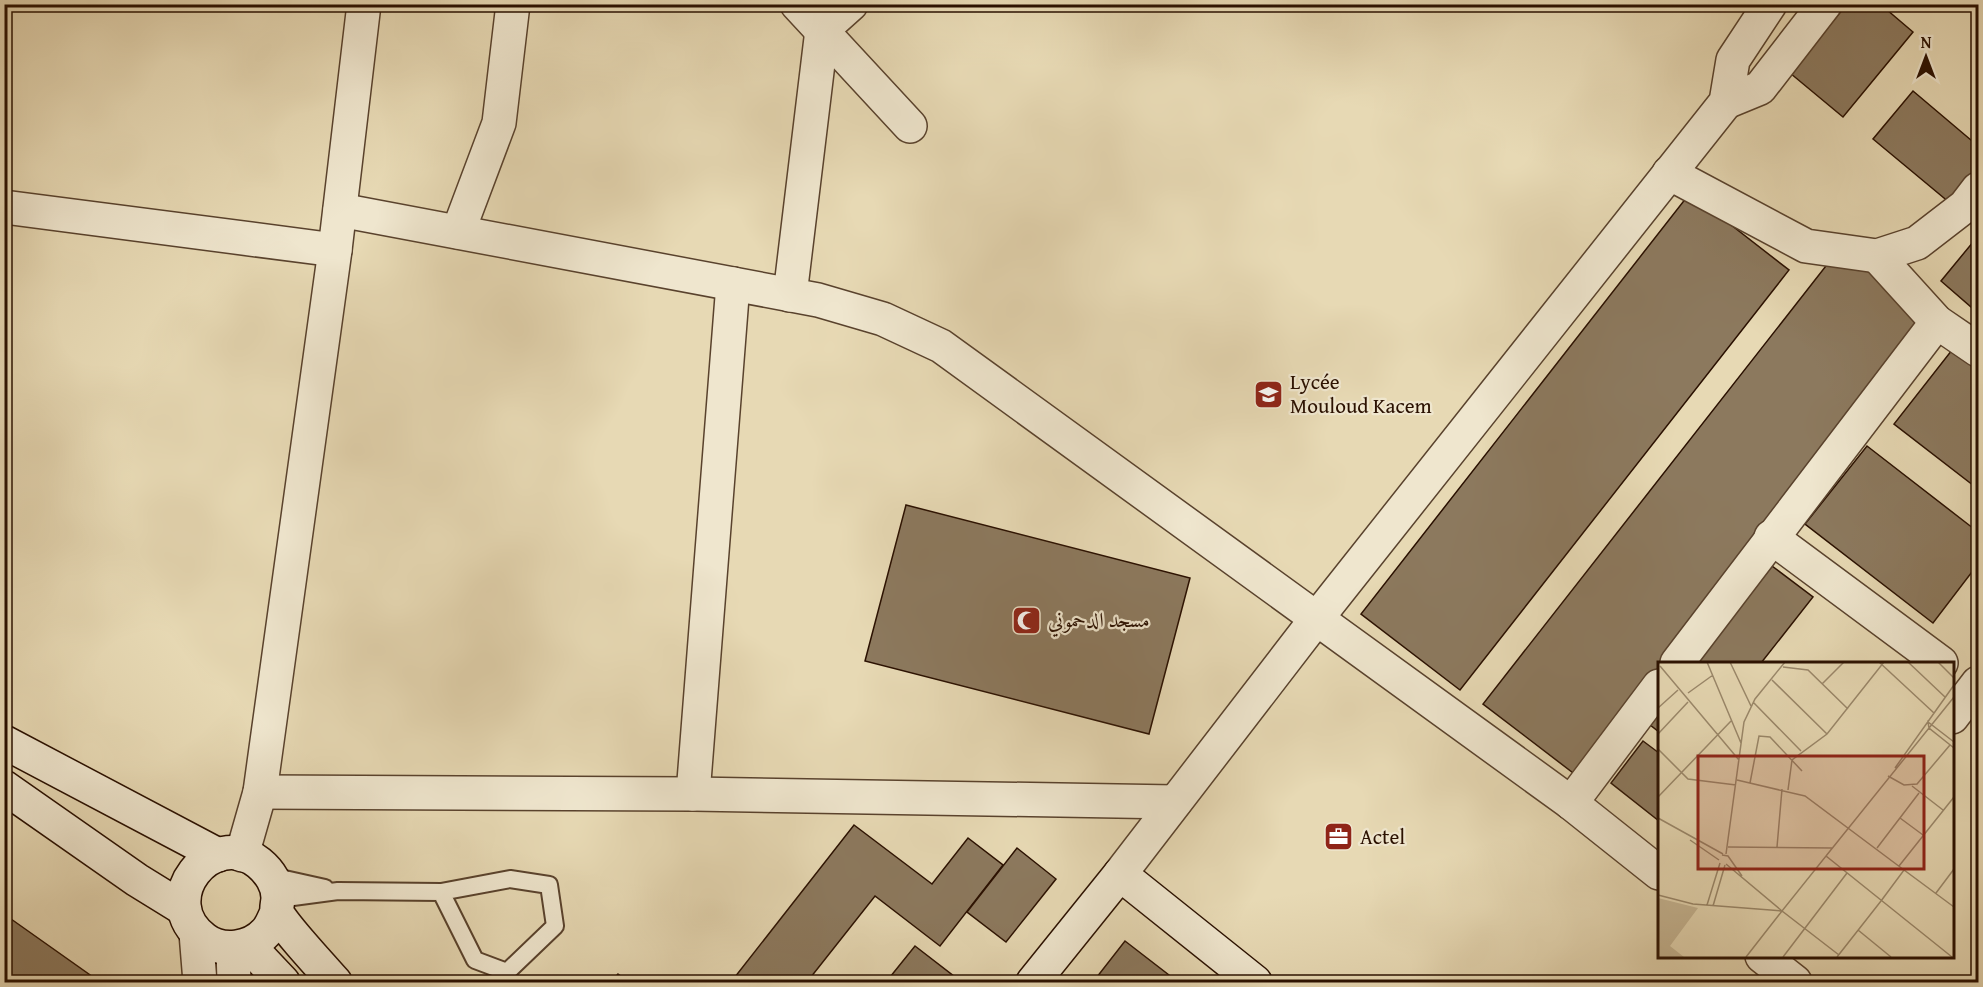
<svg xmlns="http://www.w3.org/2000/svg" width="1983" height="987" font-family="'Gentium Book Plus',Amiri,serif">
<rect width="100%" height="100%" fill="#e7d9b4"/>
<filter id="stains"><feTurbulence type="fractalNoise" baseFrequency=".00333" numOctaves="4"/><feColorMatrix values="0 0 0 0 .2 0 0 0 0 .09 0 0 0 0 .02 0 0 0 .5 -.17"/></filter>
<radialGradient id="worn" r=".72"><stop offset=".6" stop-color="#630" stop-opacity="0"/><stop offset="1" stop-color="#630" stop-opacity=".3"/></radialGradient>
<!-- building -->
<g fill="#8c795e" stroke="#2a1000" stroke-width="1.5">
<path d="M 1847,4 L 1880,4 L 1913,32 L 1843,117 L 1790,73 Z"/>
<path d="M 1913,91 L 1978,146 L 1978,170 L 1950,203 L 1873,139 Z"/>
<path d="M 1690,193 L 1789,270 L 1460,690 L 1361,614 Z"/>
<path d="M 1978,236 L 1978,313 L 1941,281 Z"/>
<path d="M 1840,248 L 1937,324 L 1672,663 L 1659,663 L 1659,679 L 1581,779 L 1483,704 Z"/>
<path d="M 1952,350 L 1978,370 L 1978,489 L 1894,424 Z"/>
<path d="M 1867,446 L 1978,532 L 1978,564 L 1933,623 L 1805,524 Z"/>
<path d="M 906,505 L 1190,578 L 1149,734 L 865,661 Z"/>
<path d="M 1772,566 L 1813,597 L 1761,663 L 1696,663 Z"/>
<path d="M 1659,711 L 1659,732 L 1649,724 Z"/>
<path d="M 1643,741 L 1659,753 L 1659,821 L 1611,783 Z"/>
<path d="M 854,825 L 932,884 L 968,838 L 1003,865 L 940,946 L 875,896 L 807,982 L 731,982 Z"/>
<path d="M 1017,848 L 1056,879 L 1006,942 L 967,912 Z"/>
<path d="M 4,914 L 100,982 L 4,981 Z"/>
<path d="M 1125,941 L 1178,982 L 1093,982 Z"/>
<path d="M 915,946 L 955,977 L 951,982 L 886,982 Z"/>
<path d="M 618,974 L 629,982 L 611,982 Z"/>
</g>
<g fill="none" stroke-linecap="round" stroke-linejoin="round">
<defs>
<g id="service">
<path d="M 271,876 L 325,888"/>
<path d="M 278,899 L 338,891 L 441,892 L 510,879 L 549,885 L 555,926 L 507,972 L 475,960 L 441,892"/>
</g>
<g id="minor">
<path d="M 797,4 L 910,126"/>
<path d="M 1726,102 L 1760,88 L 1825,4"/>
<path d="M 1669,173 L 1806,246 L 1877,256 L 1917,243 L 1965,206 L 1978,189"/>
<path d="M 4,207 L 335,250"/>
<path d="M 340,210 L 818,300 L 883,319 L 941,346 L 1571,803 L 1659,873"/>
<path d="M 458,232 L 499,123 L 513,4"/>
<path d="M 1877,256 L 1937,322 L 1978,350"/>
<path d="M 790,295 L 822,30 L 851,4"/>
<path d="M 1771,537 L 1941,663"/>
<path d="M 1677,663 L 1937,322"/>
<path d="M 1952,717 L 1978,683"/>
<path d="M 260,792 L 693,794 L 1175,802"/>
<path d="M 693,794 L 733,284"/>
<path d="M 1571,803 L 1659,686"/>
<path d="M 242,855 L 260,792 L 335,250 L 364,4"/>
<path d="M 1120,874 L 1317,618 L 1726,102 L 1733,60 L 1770,4"/>
<path d="M 196,933 L 200,982"/>
<path d="M 233,948 L 234,982"/>
<path d="M 1762,956 L 1795,982"/>
</g>
<g id="secondary">
<path d="M 4,742 L 218,855"/>
<path d="M 4,787 L 137,880 L 184,909"/>
<path d="M 277,912 C 274,918 271,927 266,932 C 251,949 222,953 204,939 C 152,900 212,825 259,863 C 270,872 278,885 278,898 C 278,902 276,908 277,912 C 279,921 326,972 335,982"/>
<path d="M 248,945 L 283,982"/>
<path d="M 1033,982 L 1120,874 L 1255,982"/>
</g>
</defs>
<!-- service casing -->
<use href="#service" stroke="#59422d" stroke-width="20"/>
<!-- minor casing -->
<use href="#minor" stroke="#59422d" stroke-width="36"/>
<!-- secondary casing -->
<use href="#secondary" stroke="#2a1000" stroke-width="36"/>
<!-- service -->
<use href="#service" stroke="#efe6ce" stroke-width="16"/>
<!-- minor -->
<use href="#minor" stroke="#efe6ce" stroke-width="33"/>
<!-- secondary -->
<use href="#secondary" stroke="#efe6ce" stroke-width="33"/>
</g>
<!-- icons -->
<defs>
<symbol id="school-square" viewBox="-11 -11 22 22"><rect x="-9" y="-9" width="18" height="18" rx="4" fill="#8f2418" stroke="#efe6ce"/><path d="M0-5L7-2L0 1L-7-2ZM-4 1L0 2.5L4 1V4Q0 6-4 4Z" fill="#fff"/></symbol>
<symbol id="mosque-square" viewBox="-11 -11 22 22"><rect x="-9" y="-9" width="18" height="18" rx="4" fill="#8f2418" stroke="#efe6ce"/><path d="M3.5-4.9A6 6 0 1 0 3.5 4.9A5 5 0 1 1 3.5-4.9Z" fill="#fff"/></symbol>
<symbol id="office-square" viewBox="-11 -11 22 22"><rect x="-9" y="-9" width="18" height="18" rx="4" fill="#8f2418" stroke="#efe6ce"/><path d="M-6-3h4V-5.5h4V-3h4V5H-6ZM-1-4.5V-3h2v-1.5ZM-6 0V1H6V0Z" fill="#fff"/></symbol>
</defs>
<g fill-rule="evenodd">
<use href="#school-square" x="1252" y="378" width="33" height="33"/>
<use href="#mosque-square" x="1010" y="604" width="33" height="33"/>
<use href="#office-square" x="1322" y="820" width="33" height="33"/>
</g>
<g text-anchor="middle" stroke-width="4.5" stroke-linejoin="round" paint-order="stroke">
<!-- poi labels -->
<g font-size="21" fill="#2a1000" stroke="#efe6ce" text-anchor="start">
<text x="1290" y="389">Lycée<tspan x="1290" dy="24">Mouloud Kacem</tspan></text>
<text x="1048" y="627">مسجد الدحموني</text>
<text x="1360" y="844">Actel</text>
</g>
</g>
<!-- overview -->
<g transform="translate(1658 662)">
<rect width="296" height="296" fill="#e7d9b4"/>
<path d="M 0,236 L 40,246 L 12,284 L 26,295 L 0,295 Z" fill="#c7b795"/>
<path fill="none" stroke="#9b896c" stroke-width="1.5" d="M 49,0 L 83,81M 72,0 L 93,44M 221,0 L 276,51M 250,0 L 287,35M 280,0 L 296,16M 2,4 L 81,98M 125,5 L 150,8 L 190,47M 114,18 L 169,72M 164,22 L 186,0M 30,31 L 55,13M 95,40 L 143,89M 0,46 L 20,28M 0,72 L 30,40M 296,80 L 270,60 L 271,66 L 296,86M 0,87 L 30,117 L 78,123M 237,106 L 296,23M 230,114 L 246,123 L 259,122 L 292,83M 79,118 L 147,134 L 246,208M 92,121 L 101,74 L 112,75 L 144,109M 254,124 L 285,148M 130,128 L 134,98 L 169,72 L 226,0M 0,135 L 73,59M 0,156 L 65,192M 242,156 L 265,173M 32,178 L 61,198M 70,185 L 174,186M 119,185 L 124,127M 219,186 L 261,131M 68,192 L 86,60 L 97,37 L 127,0M 64,193 L 70,194 L 84,214M 168,194 L 296,35M 68,202 L 124,249 L 168,194 L 294,295M 241,204 L 296,135M 278,231 L 296,207M 0,233 L 35,242 L 124,249M 223,239 L 246,208 L 296,245M 49,243 L 62,201M 55,244 L 67,203M 200,268 L 233,295M 88,295 L 124,249 L 181,293M 125,295 L 189,211M 179,295 L 223,239"/>
<path fill="#8f2418" fill-opacity="0.15" stroke="#8f2418" stroke-width="3" d="M 40,94 L 266,94 L 266,207 L 40,207 Z"/>
<rect width="296" height="296" fill="none" stroke="#2a1000" stroke-width="3"/>
</g>
<!-- margin -->
<rect width="1983" height="987" fill="none" stroke="#e7d9b4" stroke-width="24"/>
<rect x="6" y="6" width="1971" height="975" fill="none" stroke="#2a1000" stroke-width="3"/>
<rect x="12" y="12" width="1959" height="963" fill="none" stroke="#2a1000" stroke-width="1.5"/>
<!-- north arrow -->
<g transform="translate(1926 57)" stroke="#efe6ce" stroke-width="4.5" paint-order="stroke">
<path d="M0-4.5L10 22L0 15L-10 22Z" fill="#2a1000"/>
<text y="-9" font-size="16" font-weight="bold" text-anchor="middle" fill="#2a1000">N</text>
</g>
<rect width="100%" height="100%" filter="url(#stains)"/>
<rect width="100%" height="100%" fill="url(#worn)"/>
</svg>
